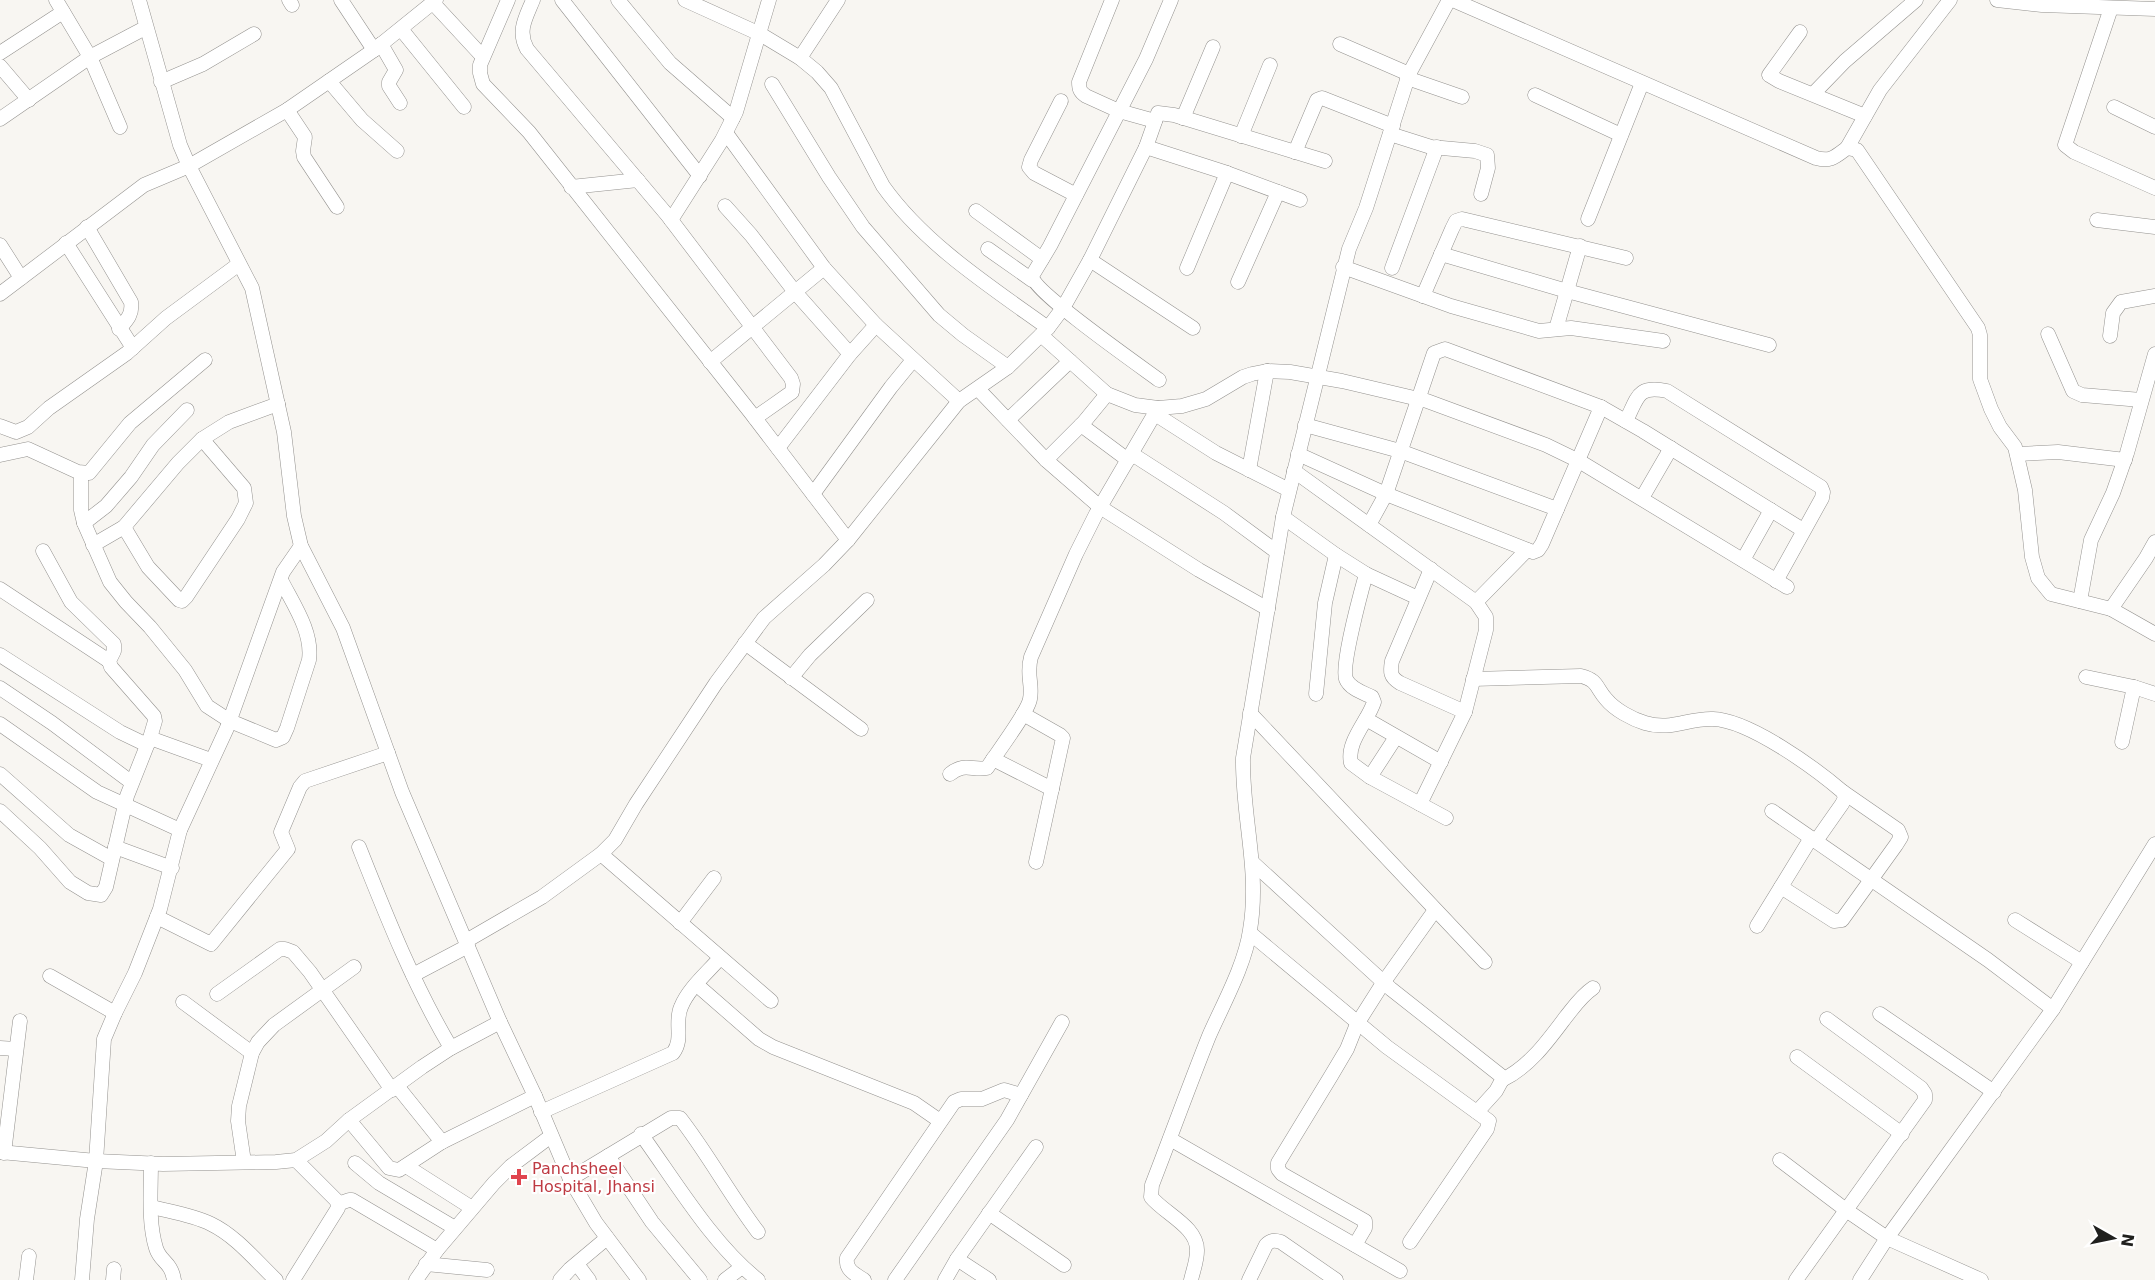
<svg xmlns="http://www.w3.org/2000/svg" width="2155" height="1280" font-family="'DejaVu Sans',sans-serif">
<rect width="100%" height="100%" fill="#f8f6f2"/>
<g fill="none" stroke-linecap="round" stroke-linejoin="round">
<defs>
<g id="minor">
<path d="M 56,0 L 90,57 L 120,127"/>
<path d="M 139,0 L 180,145 L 189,166 L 252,288 L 284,432 L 294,516 L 301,546 L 343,628 L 402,792 L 500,1022 L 535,1096 L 570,1179 L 596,1223 L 639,1280"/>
<path d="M 289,0 L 292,5"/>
<path d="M 341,0 L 374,50"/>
<path d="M 508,0 L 480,65 L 480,73 L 483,84 L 529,132 L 751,413 L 848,540"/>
<path d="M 533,0 C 526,17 517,31 527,49 L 668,216 L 791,378 L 793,384 L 792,392 L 755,418"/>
<path d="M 562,0 L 700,176"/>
<path d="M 618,0 L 670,63 L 733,118"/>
<path d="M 685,0 L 760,34 L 800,58 L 817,72 L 831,88 L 883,186 C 924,244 991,287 1048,328"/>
<path d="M 1112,0 L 1079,82 C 1079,89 1080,92 1086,96 L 1119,111 L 1155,121"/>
<path d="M 1453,0 L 1816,158 C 1831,162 1835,157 1847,148 L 1857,150 L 1978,328 L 1980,335 L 1980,379 L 1991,409 L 2000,427 L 2015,447 L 2025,490 L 2032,557 L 2038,578 L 2051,594 L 2111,609 L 2155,634"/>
<path d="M 1997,0 L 2042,5 L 2155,9"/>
<path d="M 433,3 L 483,57"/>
<path d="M 2111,8 L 2065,145 L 2074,152 L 2155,188"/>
<path d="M 401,29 L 464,107"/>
<path d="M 1800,32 L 1769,75 L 1779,81 L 1865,116"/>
<path d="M 381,44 L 396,70 L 389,82 L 389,86 L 400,103"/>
<path d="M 1340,44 L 1409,74"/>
<path d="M 0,53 L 63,12"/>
<path d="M 800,58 L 838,0"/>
<path d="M 0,66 L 29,100"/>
<path d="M 1407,78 L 1462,97"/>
<path d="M 329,81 L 362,120 L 397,151"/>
<path d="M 161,82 L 203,64 L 254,34"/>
<path d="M 772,84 L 829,177 L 863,227 L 939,315 L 963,335 L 1008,367"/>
<path d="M 1813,94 L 1845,61 L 1916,0"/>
<path d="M 1535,95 L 1621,135"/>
<path d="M 1061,101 L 1031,160 L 1029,167 L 1034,173 L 1076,195"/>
<path d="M 2114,107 L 2155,127"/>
<path d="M 287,110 L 305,137 L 303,151 L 304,157 L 337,207"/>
<path d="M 1183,118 L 1213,47"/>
<path d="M 0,119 L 90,57 L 145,28"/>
<path d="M 726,133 L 824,268 L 876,325 L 959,401"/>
<path d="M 1390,134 L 1431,147 L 1475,151 L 1487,155 L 1488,168 L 1481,194"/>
<path d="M 1241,136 L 1270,65"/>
<path d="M 1146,147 L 1227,173 L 1300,200"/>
<path d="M 1847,148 L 1880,90 L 1950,0"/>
<path d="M 1295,152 L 1317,100 L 1322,98 L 1393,126"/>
<path d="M 571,187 L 638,180"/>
<path d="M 725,206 L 751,235 L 795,292 L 850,354"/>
<path d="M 976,211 L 1042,259"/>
<path d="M 1588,219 L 1642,83"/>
<path d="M 671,220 L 722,140 L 736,112 L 769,0"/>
<path d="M 2097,220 L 2155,227"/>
<path d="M 87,227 L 131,302 C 133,314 127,320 119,329"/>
<path d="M 66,243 L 133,348"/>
<path d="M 0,245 L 21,278"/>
<path d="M 988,249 L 1032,280"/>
<path d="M 1441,254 L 1567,291 L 1769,345"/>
<path d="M 1090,260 L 1193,328"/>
<path d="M 1343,267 L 1451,306 L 1539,331 L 1571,328 L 1663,341"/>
<path d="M 1187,268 L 1227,173"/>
<path d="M 1392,268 L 1437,147"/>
<path d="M 1238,282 L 1278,192"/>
<path d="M 0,294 L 144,185 L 189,166 L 287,110 L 374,50 L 436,0"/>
<path d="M 1423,296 L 1452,229 L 1456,221 L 1462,219 L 1626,258"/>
<path d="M 1556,329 L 1580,246"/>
<path d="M 2048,334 L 2073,391 L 2082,395 L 2141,400"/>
<path d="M 1041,335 L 1107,394 L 1135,405 L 1158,408 L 1182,406 L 1206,399 L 1243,377 L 1252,374 L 1267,371 L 1290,372 L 1342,381 L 1427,401 L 1546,445 L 1579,461 L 1787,587"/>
<path d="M 2110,336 L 2113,313 L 2121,302 L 2155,296"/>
<path d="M 710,362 L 824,268"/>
<path d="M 1159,380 C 1140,366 1034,292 1032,276 L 1050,246 L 1146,59 L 1171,0"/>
<path d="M 978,389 L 1046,460 L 1100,507 L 1199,570 L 1268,609"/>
<path d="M 1155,414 L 1216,453 L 1289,490"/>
<path d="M 1008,420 L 1070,361"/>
<path d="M 1626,421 C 1638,397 1637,385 1667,391 L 1821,487 L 1823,492 L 1822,498 L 1776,581"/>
<path d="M 1081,425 L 1128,460"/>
<path d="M 1305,425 L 1400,451 L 1557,509"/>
<path d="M 0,426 L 16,432 L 28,427 L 49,408 L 127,353 L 166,318 L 239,264"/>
<path d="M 778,448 L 850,354 L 876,325"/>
<path d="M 1132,454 L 1224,513 L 1277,552"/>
<path d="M 1298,454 L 1386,494 L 1533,552 L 1538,550 L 1542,544 L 1601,407"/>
<path d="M 2017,454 L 2058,452 L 2125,460"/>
<path d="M 0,455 L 28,449 L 78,472 L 89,473 L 130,423 L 205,360"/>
<path d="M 1046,460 L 1084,422 L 1107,394"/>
<path d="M 1249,470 L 1267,371"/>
<path d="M 1294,471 L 1476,602 L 1486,617 L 1486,630 L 1465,712 L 1420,804"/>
<path d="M 81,473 L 81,510 L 84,523 L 110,582 L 126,602 L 150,627 L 185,670 L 207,706 L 230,721 L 276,740 L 283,737 L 287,728 L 309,660 C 313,632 293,604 281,580"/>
<path d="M 813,494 L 891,387 L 913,360"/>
<path d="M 1642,498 L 1671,448"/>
<path d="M 1283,517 L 1336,555 L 1366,574 L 1418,598"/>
<path d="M 84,523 L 106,506 L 131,477 L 153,445 L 187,410"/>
<path d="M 1369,525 L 1386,494 L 1434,353 L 1445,349 L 1601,407 L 1643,431 L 1803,530"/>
<path d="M 124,527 L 148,567 L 179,600 L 182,601 L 186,597 L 238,519 L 246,503 L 244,488 L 202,439"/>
<path d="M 93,545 L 124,527 L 178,463 L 202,439 L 229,422 L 278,404"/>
<path d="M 1743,560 L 1771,510"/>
<path d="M 1431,569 L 1392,661 C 1390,672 1390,677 1400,683 L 1465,712"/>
<path d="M 1366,574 C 1361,592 1341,666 1346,679 C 1350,689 1364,693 1372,697 L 1374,702 C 1368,721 1346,742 1351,763 L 1370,777 L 1446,818"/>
<path d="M 0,589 L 109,661"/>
<path d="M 2080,601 L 2091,540 L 2113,493 L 2127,453 L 2155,354"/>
<path d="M 1476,602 L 1527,550"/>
<path d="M 2111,609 L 2146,558 L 2155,542"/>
<path d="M 745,643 L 861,729"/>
<path d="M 0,655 L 120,732 L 147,745"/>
<path d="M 2086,677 L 2134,687 L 2155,694"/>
<path d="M 791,678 L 810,655 L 867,600"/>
<path d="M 1473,679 L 1581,676 C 1598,680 1596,688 1606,699 C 1615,710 1632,719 1645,723 C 1671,731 1688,718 1713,719 C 1749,720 1815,768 1843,792 L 1845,798 L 1842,804 L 1816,841"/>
<path d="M 0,688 L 52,723 L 131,782"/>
<path d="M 1316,694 L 1325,603 L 1336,555"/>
<path d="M 1250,713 L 1485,962"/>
<path d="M 1023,714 L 1060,735 L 1063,738 L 1036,862"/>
<path d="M 1366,719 L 1441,762"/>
<path d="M 0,724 L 97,792 L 180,830"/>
<path d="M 150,738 L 211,760"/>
<path d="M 2122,742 L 2134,687"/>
<path d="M 993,759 L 1052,789"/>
<path d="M 0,774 L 69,835 L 112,859"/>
<path d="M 950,774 C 965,762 972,771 987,768 C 996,754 1028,712 1030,699 C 1033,684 1026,675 1031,657 L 1076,554 L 1096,514 L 1158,408"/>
<path d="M 1370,777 L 1396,737"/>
<path d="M 0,811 L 40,848 L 70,882 L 88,893 L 101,895 L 106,887 L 127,796 L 150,738 L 155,721 L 154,716 L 111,667 L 109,661 L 114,651 L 114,644 L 71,602 L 43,551"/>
<path d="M 1772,811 L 1988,960 L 2053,1009"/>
<path d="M 115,847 L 172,868"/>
<path d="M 359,847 C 386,915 413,984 451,1048"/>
<path d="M 601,854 L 771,1001"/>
<path d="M 1253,863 L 1391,989 L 1500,1075 L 1502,1080 L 1496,1091 L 1477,1112"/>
<path d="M 1781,887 L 1834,921 L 1842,920 L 1896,845 L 1901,837 L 1898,830 L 1843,792"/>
<path d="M 157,917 L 211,944 L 288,849 L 281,832 L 300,787 L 305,781 L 388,753"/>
<path d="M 2015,920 L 2082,962"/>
<path d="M 680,923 L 714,878"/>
<path d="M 1757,926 L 1811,838"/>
<path d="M 1250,933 L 1387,1047 L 1489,1121 L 1487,1129 L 1410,1242"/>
<path d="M 466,941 L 542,897 L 601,854 L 615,840 L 636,804 L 716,683 L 764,618 L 824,565 L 848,540 L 959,401 L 1008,367 L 1048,328 L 1063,308 L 1090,260 L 1146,147 L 1158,113 L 1174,115 L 1325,161"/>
<path d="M 413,975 L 468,946"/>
<path d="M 50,976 L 115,1013"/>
<path d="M 697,985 L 759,1039 L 773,1047 L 914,1103 L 940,1121"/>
<path d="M 217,994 L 280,949 L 285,949 L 293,952 L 310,972 L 392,1090"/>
<path d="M 183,1002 L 252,1053"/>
<path d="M 1880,1014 L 1994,1092"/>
<path d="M 0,1048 L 16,1049"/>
<path d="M 1797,1057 L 1902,1134"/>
<path d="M 1502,1080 C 1529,1067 1547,1042 1565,1018 C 1574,1007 1581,996 1593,988"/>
<path d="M 397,1086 L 442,1142"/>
<path d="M 541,1112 L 673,1053 C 684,1039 674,1022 681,1007 C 688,989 707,973 720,958"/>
<path d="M 349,1120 L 389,1168 L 399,1170 L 442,1142 L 535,1096"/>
<path d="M 641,1134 C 675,1181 713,1245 758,1280"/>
<path d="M 1170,1139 L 1400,1271"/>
<path d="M 0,1152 L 96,1161 L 163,1164 L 276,1162 L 296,1160 L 326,1141 L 349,1120 L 422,1067 L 451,1048 L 500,1022"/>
<path d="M 4,1153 L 20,1021"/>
<path d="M 608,1156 L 652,1222 L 700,1280"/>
<path d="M 1780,1160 L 1846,1210 L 1887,1238 L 1860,1280"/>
<path d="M 244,1162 L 238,1121 L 239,1106 L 252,1053 L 258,1042 L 274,1025 L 354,967"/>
<path d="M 151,1163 C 151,1190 148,1222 156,1248 C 160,1262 171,1261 174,1280"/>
<path d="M 355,1163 L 379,1183 L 455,1228"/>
<path d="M 406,1166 L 472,1208"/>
<path d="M 570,1179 L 671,1118 L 680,1118 C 708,1154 730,1195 758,1232"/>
<path d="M 338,1204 L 349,1200 L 352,1200 L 437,1250"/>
<path d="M 152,1207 C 172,1212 193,1215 211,1224 C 236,1236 256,1261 276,1280"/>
<path d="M 989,1213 L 1064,1265"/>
<path d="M 1355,1245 L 1365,1228 L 1365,1221 L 1282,1174 L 1278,1169 L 1278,1163 L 1331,1076 L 1347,1049 L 1357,1024 L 1383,983 L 1435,910"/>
<path d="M 957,1259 L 989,1280"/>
<path d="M 426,1264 L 487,1270"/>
<path d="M 577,1264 L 589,1280"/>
<path d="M 26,1280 L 29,1256"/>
<path d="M 82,1280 L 87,1219 L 96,1161 L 104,1039 L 115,1013 L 135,973 L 160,909 L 180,830 L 227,728 L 283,572 L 301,546"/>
<path d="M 113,1280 L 114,1269"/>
<path d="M 293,1280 L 338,1208 L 337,1201 L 296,1160"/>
<path d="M 416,1280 L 437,1250 L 494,1183 L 511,1166 L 551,1136"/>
<path d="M 560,1280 L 570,1269 L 607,1238"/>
<path d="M 725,1280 L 742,1267"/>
<path d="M 864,1280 C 855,1274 845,1270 847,1258 L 954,1102 L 961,1099 L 982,1099 L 1004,1090 L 1021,1095"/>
<path d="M 895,1280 L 1007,1120 L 1062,1022"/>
<path d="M 945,1280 L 957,1259 L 1036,1147"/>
<path d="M 1191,1280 C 1193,1271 1197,1261 1197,1251 C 1198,1227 1165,1214 1151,1197 L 1152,1185 C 1171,1136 1189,1086 1209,1036 C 1223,1004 1245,965 1250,930 C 1260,870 1242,817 1243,758 L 1283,517 L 1349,249 L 1366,208 L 1409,74 L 1449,0"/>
<path d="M 1249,1280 L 1266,1245 C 1271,1240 1274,1240 1281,1242 L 1336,1280"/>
<path d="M 1796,1280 L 1925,1100 L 1925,1094 L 1921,1088 L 1827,1019"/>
<path d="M 1981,1280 L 1887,1238 L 2053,1009 L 2155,844"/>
</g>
</defs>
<!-- minor casing -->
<use href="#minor" stroke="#94928f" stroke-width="15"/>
<!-- minor -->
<use href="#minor" stroke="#fff" stroke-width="14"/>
</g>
<!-- markers -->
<path fill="#e0444e" stroke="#fff" stroke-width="2" d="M516 1168h6v6h6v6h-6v6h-6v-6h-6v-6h6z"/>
<g text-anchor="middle" stroke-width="4.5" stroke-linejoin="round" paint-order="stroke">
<!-- health labels -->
<g font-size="16" fill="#be3a42" stroke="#fff" text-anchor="start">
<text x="532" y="1174">Panchsheel<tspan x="532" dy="18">Hospital, Jhansi</tspan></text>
</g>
</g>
<!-- north arrow -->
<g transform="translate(2113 1238) rotate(99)" stroke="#ffffff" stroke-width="4.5" paint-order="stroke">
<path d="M0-4.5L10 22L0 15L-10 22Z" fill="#20201e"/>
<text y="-9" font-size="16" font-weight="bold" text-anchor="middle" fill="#20201e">N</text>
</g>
</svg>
